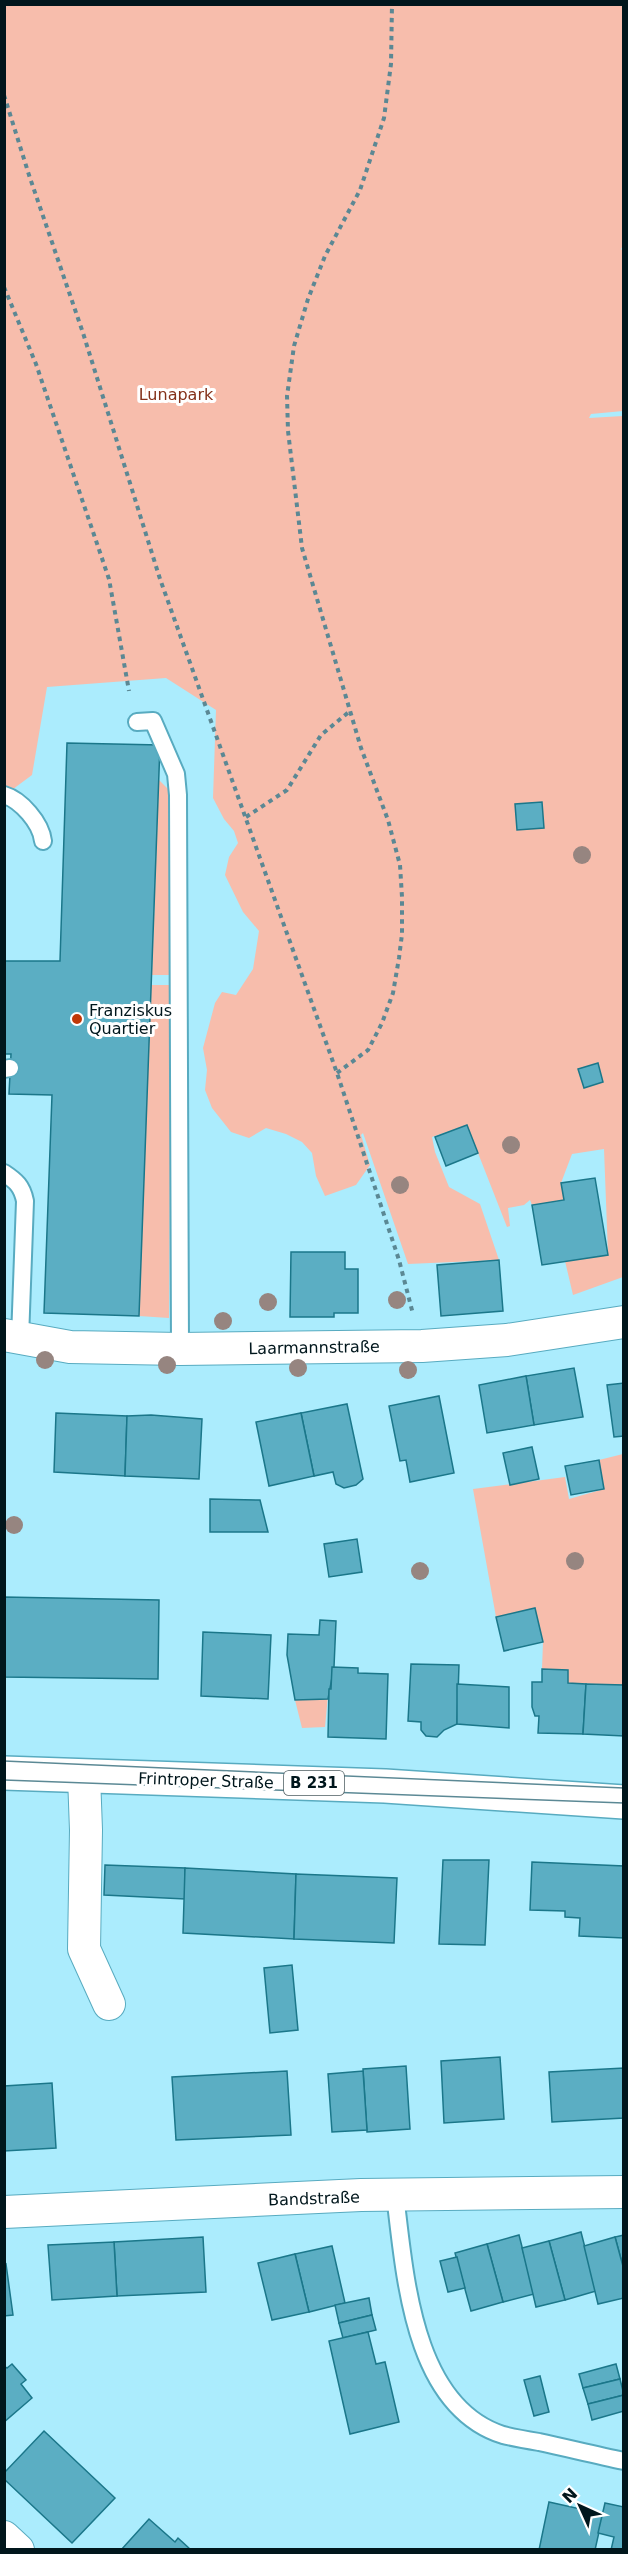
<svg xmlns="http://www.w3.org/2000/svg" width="628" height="2554" font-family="'DejaVu Sans',sans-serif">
<rect width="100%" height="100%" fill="#abecfd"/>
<!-- green -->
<g fill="#f7bdac">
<path d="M 5,5 L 623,5 L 624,244 L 621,249 L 624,252 L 623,411 L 591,414 L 589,418 L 623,416 L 623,1277 L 573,1295 L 565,1261 L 608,1254 L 604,1149 L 572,1154 L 561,1183 L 564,1200 L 532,1205 L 530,1200 L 524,1205 L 508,1208 L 510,1226 L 507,1227 L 467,1125 L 432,1137 L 435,1152 L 449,1187 L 480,1204 L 499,1260 L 408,1264 L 363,1133 L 361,1135 L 370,1165 L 356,1185 L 325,1196 L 316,1176 L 312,1153 L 302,1142 L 286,1134 L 266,1128 L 249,1138 L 231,1132 L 212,1108 L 205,1090 L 207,1070 L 203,1048 L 215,1003 L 222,992 L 236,995 L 253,969 L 259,931 L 243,912 L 225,875 L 229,857 L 238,843 L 234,831 L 224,819 L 213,798 L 216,710 L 166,678 L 47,687 L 32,775 L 5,795 Z"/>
<path d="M 159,780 L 169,790 L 172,975 L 152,975 Z"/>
<path d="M 151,985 L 171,985 L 169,1318 L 139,1316 Z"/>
<path d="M 623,1454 L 623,1685 L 568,1683 L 568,1670 L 542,1669 L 543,1642 L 535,1608 L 496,1617 L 473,1489 L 565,1477 L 569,1499 L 604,1489 L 599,1460 Z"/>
<path d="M 328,1695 L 325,1727 L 302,1728 L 295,1700 Z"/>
</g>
<!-- building -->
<g fill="#5baec3" stroke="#1b778a" stroke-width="1.5">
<path d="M 67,743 L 160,745 L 139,1316 L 44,1313 L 52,1095 L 9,1094 L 11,1054 L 4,1054 L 4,961 L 60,961 Z"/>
<path d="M 542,802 L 544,828 L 517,830 L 515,804 Z"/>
<path d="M 598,1063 L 603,1082 L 584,1088 L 578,1069 Z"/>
<path d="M 467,1125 L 478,1153 L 446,1166 L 435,1137 Z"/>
<path d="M 595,1178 L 608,1255 L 542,1265 L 532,1205 L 564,1200 L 561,1183 Z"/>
<path d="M 291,1252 L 345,1252 L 345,1269 L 358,1269 L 358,1313 L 334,1313 L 334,1317 L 290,1317 Z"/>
<path d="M 499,1260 L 503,1311 L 441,1316 L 437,1265 Z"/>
<path d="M 574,1368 L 583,1417 L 534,1425 L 526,1376 Z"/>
<path d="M 526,1376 L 534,1425 L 487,1433 L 479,1385 Z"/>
<path d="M 624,1383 L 624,1436 L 614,1437 L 607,1385 Z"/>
<path d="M 439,1396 L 454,1473 L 410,1482 L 406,1460 L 400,1461 L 389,1406 Z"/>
<path d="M 347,1404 L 363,1479 L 356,1485 L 344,1488 L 336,1484 L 333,1472 L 314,1476 L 301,1413 Z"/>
<path d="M 56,1413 L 127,1416 L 125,1476 L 54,1472 Z"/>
<path d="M 301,1413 L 314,1476 L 269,1486 L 256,1422 Z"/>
<path d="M 151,1415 L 202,1419 L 199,1479 L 125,1476 L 127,1416 Z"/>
<path d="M 532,1447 L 539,1479 L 510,1485 L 503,1453 Z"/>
<path d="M 599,1460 L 604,1489 L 571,1495 L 565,1466 Z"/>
<path d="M 210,1499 L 260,1500 L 268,1532 L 210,1532 Z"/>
<path d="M 357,1539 L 362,1572 L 329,1577 L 324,1544 Z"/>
<path d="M 4,1597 L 159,1600 L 158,1679 L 4,1677 Z"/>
<path d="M 535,1608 L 543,1642 L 504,1651 L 496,1617 Z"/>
<path d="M 320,1620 L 336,1621 L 334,1667 L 328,1699 L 295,1700 L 287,1655 L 288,1634 L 319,1635 Z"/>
<path d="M 203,1632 L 271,1635 L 268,1699 L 201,1696 Z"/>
<path d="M 411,1664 L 459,1665 L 457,1724 L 444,1730 L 437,1737 L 426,1736 L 421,1730 L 421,1722 L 408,1721 Z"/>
<path d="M 332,1667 L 358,1668 L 358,1673 L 388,1674 L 386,1739 L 328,1737 L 329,1689 L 331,1689 Z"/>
<path d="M 542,1669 L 568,1670 L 568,1683 L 586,1684 L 583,1734 L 538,1733 L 539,1716 L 535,1716 L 532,1707 L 532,1682 L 542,1682 Z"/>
<path d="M 457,1684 L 509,1687 L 509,1728 L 457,1724 Z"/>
<path d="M 586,1684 L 624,1685 L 624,1736 L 583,1734 Z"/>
<path d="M 443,1860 L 489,1860 L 485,1945 L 439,1944 Z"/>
<path d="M 532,1862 L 624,1866 L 624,1938 L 579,1936 L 580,1918 L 565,1917 L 565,1911 L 530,1910 Z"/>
<path d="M 105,1865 L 185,1868 L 185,1899 L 104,1895 Z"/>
<path d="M 185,1868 L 296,1874 L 294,1939 L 183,1933 Z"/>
<path d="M 296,1874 L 397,1878 L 394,1943 L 294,1939 Z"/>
<path d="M 292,1965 L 298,2030 L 270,2033 L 264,1968 Z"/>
<path d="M 500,2057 L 504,2119 L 444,2123 L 441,2061 Z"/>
<path d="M 406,2066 L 410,2129 L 367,2132 L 363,2069 Z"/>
<path d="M 624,2068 L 624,2118 L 552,2122 L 549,2072 Z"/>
<path d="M 287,2071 L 291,2135 L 176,2140 L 172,2077 Z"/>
<path d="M 363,2071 L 367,2130 L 332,2132 L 328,2074 Z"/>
<path d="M 52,2083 L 56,2148 L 4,2151 L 4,2086 Z"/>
<path d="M 581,2232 L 596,2291 L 565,2300 L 549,2241 Z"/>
<path d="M 519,2235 L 534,2294 L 503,2302 L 487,2244 Z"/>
<path d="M 624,2235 L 624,2270 L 615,2237 Z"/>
<path d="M 203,2237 L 206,2292 L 117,2296 L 114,2242 Z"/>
<path d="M 615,2237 L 624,2270 L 624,2298 L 598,2304 L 584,2246 Z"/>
<path d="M 549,2241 L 565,2300 L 536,2307 L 522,2248 Z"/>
<path d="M 114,2242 L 117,2296 L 52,2300 L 48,2245 Z"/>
<path d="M 487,2244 L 503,2302 L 471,2311 L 455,2253 Z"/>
<path d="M 332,2246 L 345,2303 L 309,2312 L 295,2254 Z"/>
<path d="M 295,2254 L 309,2312 L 272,2320 L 258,2263 Z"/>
<path d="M 457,2257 L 465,2288 L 448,2292 L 440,2261 Z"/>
<path d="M 6,2264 L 13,2315 L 4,2316 L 4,2265 Z"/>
<path d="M 369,2298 L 372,2315 L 339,2323 L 335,2305 Z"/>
<path d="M 372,2315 L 376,2330 L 343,2338 L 339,2323 Z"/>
<path d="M 368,2332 L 376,2364 L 385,2362 L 399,2422 L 350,2434 L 329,2341 Z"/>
<path d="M 12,2364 L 26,2380 L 21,2384 L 32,2398 L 4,2422 L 4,2366 L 7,2368 Z"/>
<path d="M 616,2364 L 620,2379 L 583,2388 L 579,2374 Z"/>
<path d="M 540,2376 L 549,2412 L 534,2416 L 524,2380 Z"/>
<path d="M 620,2379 L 624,2395 L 588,2404 L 583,2388 Z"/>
<path d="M 624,2395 L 624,2411 L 592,2420 L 588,2404 Z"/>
<path d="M 44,2431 L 115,2498 L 72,2543 L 4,2479 L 4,2473 Z"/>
<path d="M 549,2502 L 603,2514 L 595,2550 L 539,2550 Z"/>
<path d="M 605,2503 L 624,2507 L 624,2550 L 611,2550 L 614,2537 L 598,2533 Z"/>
<path d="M 149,2519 L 175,2542 L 178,2538 L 191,2550 L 121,2550 Z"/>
</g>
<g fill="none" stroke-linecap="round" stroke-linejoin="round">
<defs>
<g id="lane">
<path d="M 137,722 L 153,721 L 176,774 L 178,795 L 180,1349"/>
<path d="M 4,795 C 21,800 41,823 43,841"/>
<path d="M 4,1069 L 10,1068"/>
<path d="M 4,1173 C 16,1181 22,1186 25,1201 L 20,1339"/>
<path d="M 395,2195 C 405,2274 412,2406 503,2435 C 515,2438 527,2440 539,2442 C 567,2448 595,2455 624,2461"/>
</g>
<g id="street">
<path d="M 4,1335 L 70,1347 L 180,1349 L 422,1346 L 507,1340 L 624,1322"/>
<path d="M 84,1776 L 86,1830 L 84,1949 L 109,2004"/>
<path d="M 4,2212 L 361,2195 L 624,2192"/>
<path d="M 4,2537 L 18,2550"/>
</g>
<path id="primary" d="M 4,1773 L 385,1786 L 624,1802"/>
</defs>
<!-- lane casing -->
<use href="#lane" stroke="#58abc0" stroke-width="20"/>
<!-- street casing -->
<use href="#street" stroke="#58abc0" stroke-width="34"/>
<!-- primary casing -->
<use href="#primary" stroke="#58abc0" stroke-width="36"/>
<!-- path -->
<g stroke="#5b8894" stroke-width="4" stroke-dasharray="4.5 4.5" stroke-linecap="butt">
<path d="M 4,95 L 29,175 L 83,333 L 160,579 L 337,1073 L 399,1260 L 413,1314"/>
<path d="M 4,287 L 36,364 L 109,579 L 129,691"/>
<path d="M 246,817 L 287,790 L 321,735 L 350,711"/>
<path d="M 337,1073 L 368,1050 L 382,1023 L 393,993 L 399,958 L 402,934 L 402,897 L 400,865 L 388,820 L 361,748 L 302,548 L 288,431 L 287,396 L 294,346 L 308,299 L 325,256 L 360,190 L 384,118 L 391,64 L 392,4"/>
</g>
<!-- lane -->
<use href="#lane" stroke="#fff" stroke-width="16"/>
<!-- street -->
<use href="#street" stroke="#fff" stroke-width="32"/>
<!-- primary -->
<use href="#primary" stroke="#fff" stroke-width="33"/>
<!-- tram -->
<g stroke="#5c8995" stroke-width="1.5">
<path d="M 4,1761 L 624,1788"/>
<path d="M 4,1780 L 624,1803"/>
</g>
</g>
<!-- trees -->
<g fill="#968580">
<circle cx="582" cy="855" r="9"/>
<circle cx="511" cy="1145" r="9"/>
<circle cx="400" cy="1185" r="9"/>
<circle cx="397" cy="1300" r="9"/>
<circle cx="268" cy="1302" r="9"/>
<circle cx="223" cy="1321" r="9"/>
<circle cx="45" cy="1360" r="9"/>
<circle cx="167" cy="1365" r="9"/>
<circle cx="298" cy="1368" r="9"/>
<circle cx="408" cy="1370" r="9"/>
<circle cx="14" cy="1525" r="9"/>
<circle cx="575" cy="1561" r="9"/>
<circle cx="420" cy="1571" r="9"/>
</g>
<!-- markers -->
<circle fill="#c03808" stroke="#fff" stroke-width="2" cx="77" cy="1019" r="6"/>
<g text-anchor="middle" stroke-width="6" stroke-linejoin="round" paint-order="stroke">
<!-- shield labels -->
<rect fill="#fff" stroke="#4c5c60" stroke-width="1.5" x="284" y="1771" width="60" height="24" rx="4.5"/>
<g font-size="15" font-weight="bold" fill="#00161c">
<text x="314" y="1788">B 231</text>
</g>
<!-- park labels -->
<g font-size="16" fill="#84311a" stroke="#fff">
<text x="176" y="400">Lunapark</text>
</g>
<!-- poi labels -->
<g font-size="16" fill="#00161c" stroke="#fff" text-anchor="start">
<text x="89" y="1016">Franziskus<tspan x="89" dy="18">Quartier</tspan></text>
</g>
<!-- street labels -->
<g font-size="16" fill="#00161c" stroke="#fff">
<text transform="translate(314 1347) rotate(-1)" y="6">Laarmannstraße</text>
<text transform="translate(206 1780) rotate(2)" y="6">Frintroper Straße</text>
<text transform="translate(314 2198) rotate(-2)" y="6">Bandstraße</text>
</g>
</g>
<!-- border -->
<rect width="628" height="2554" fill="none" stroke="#00161c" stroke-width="12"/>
<!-- north arrow -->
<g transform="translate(580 2506) rotate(315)" stroke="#ffffff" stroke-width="4.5" paint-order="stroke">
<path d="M0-4.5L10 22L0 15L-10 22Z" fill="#00161c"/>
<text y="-9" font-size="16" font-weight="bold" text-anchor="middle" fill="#00161c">N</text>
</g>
</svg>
